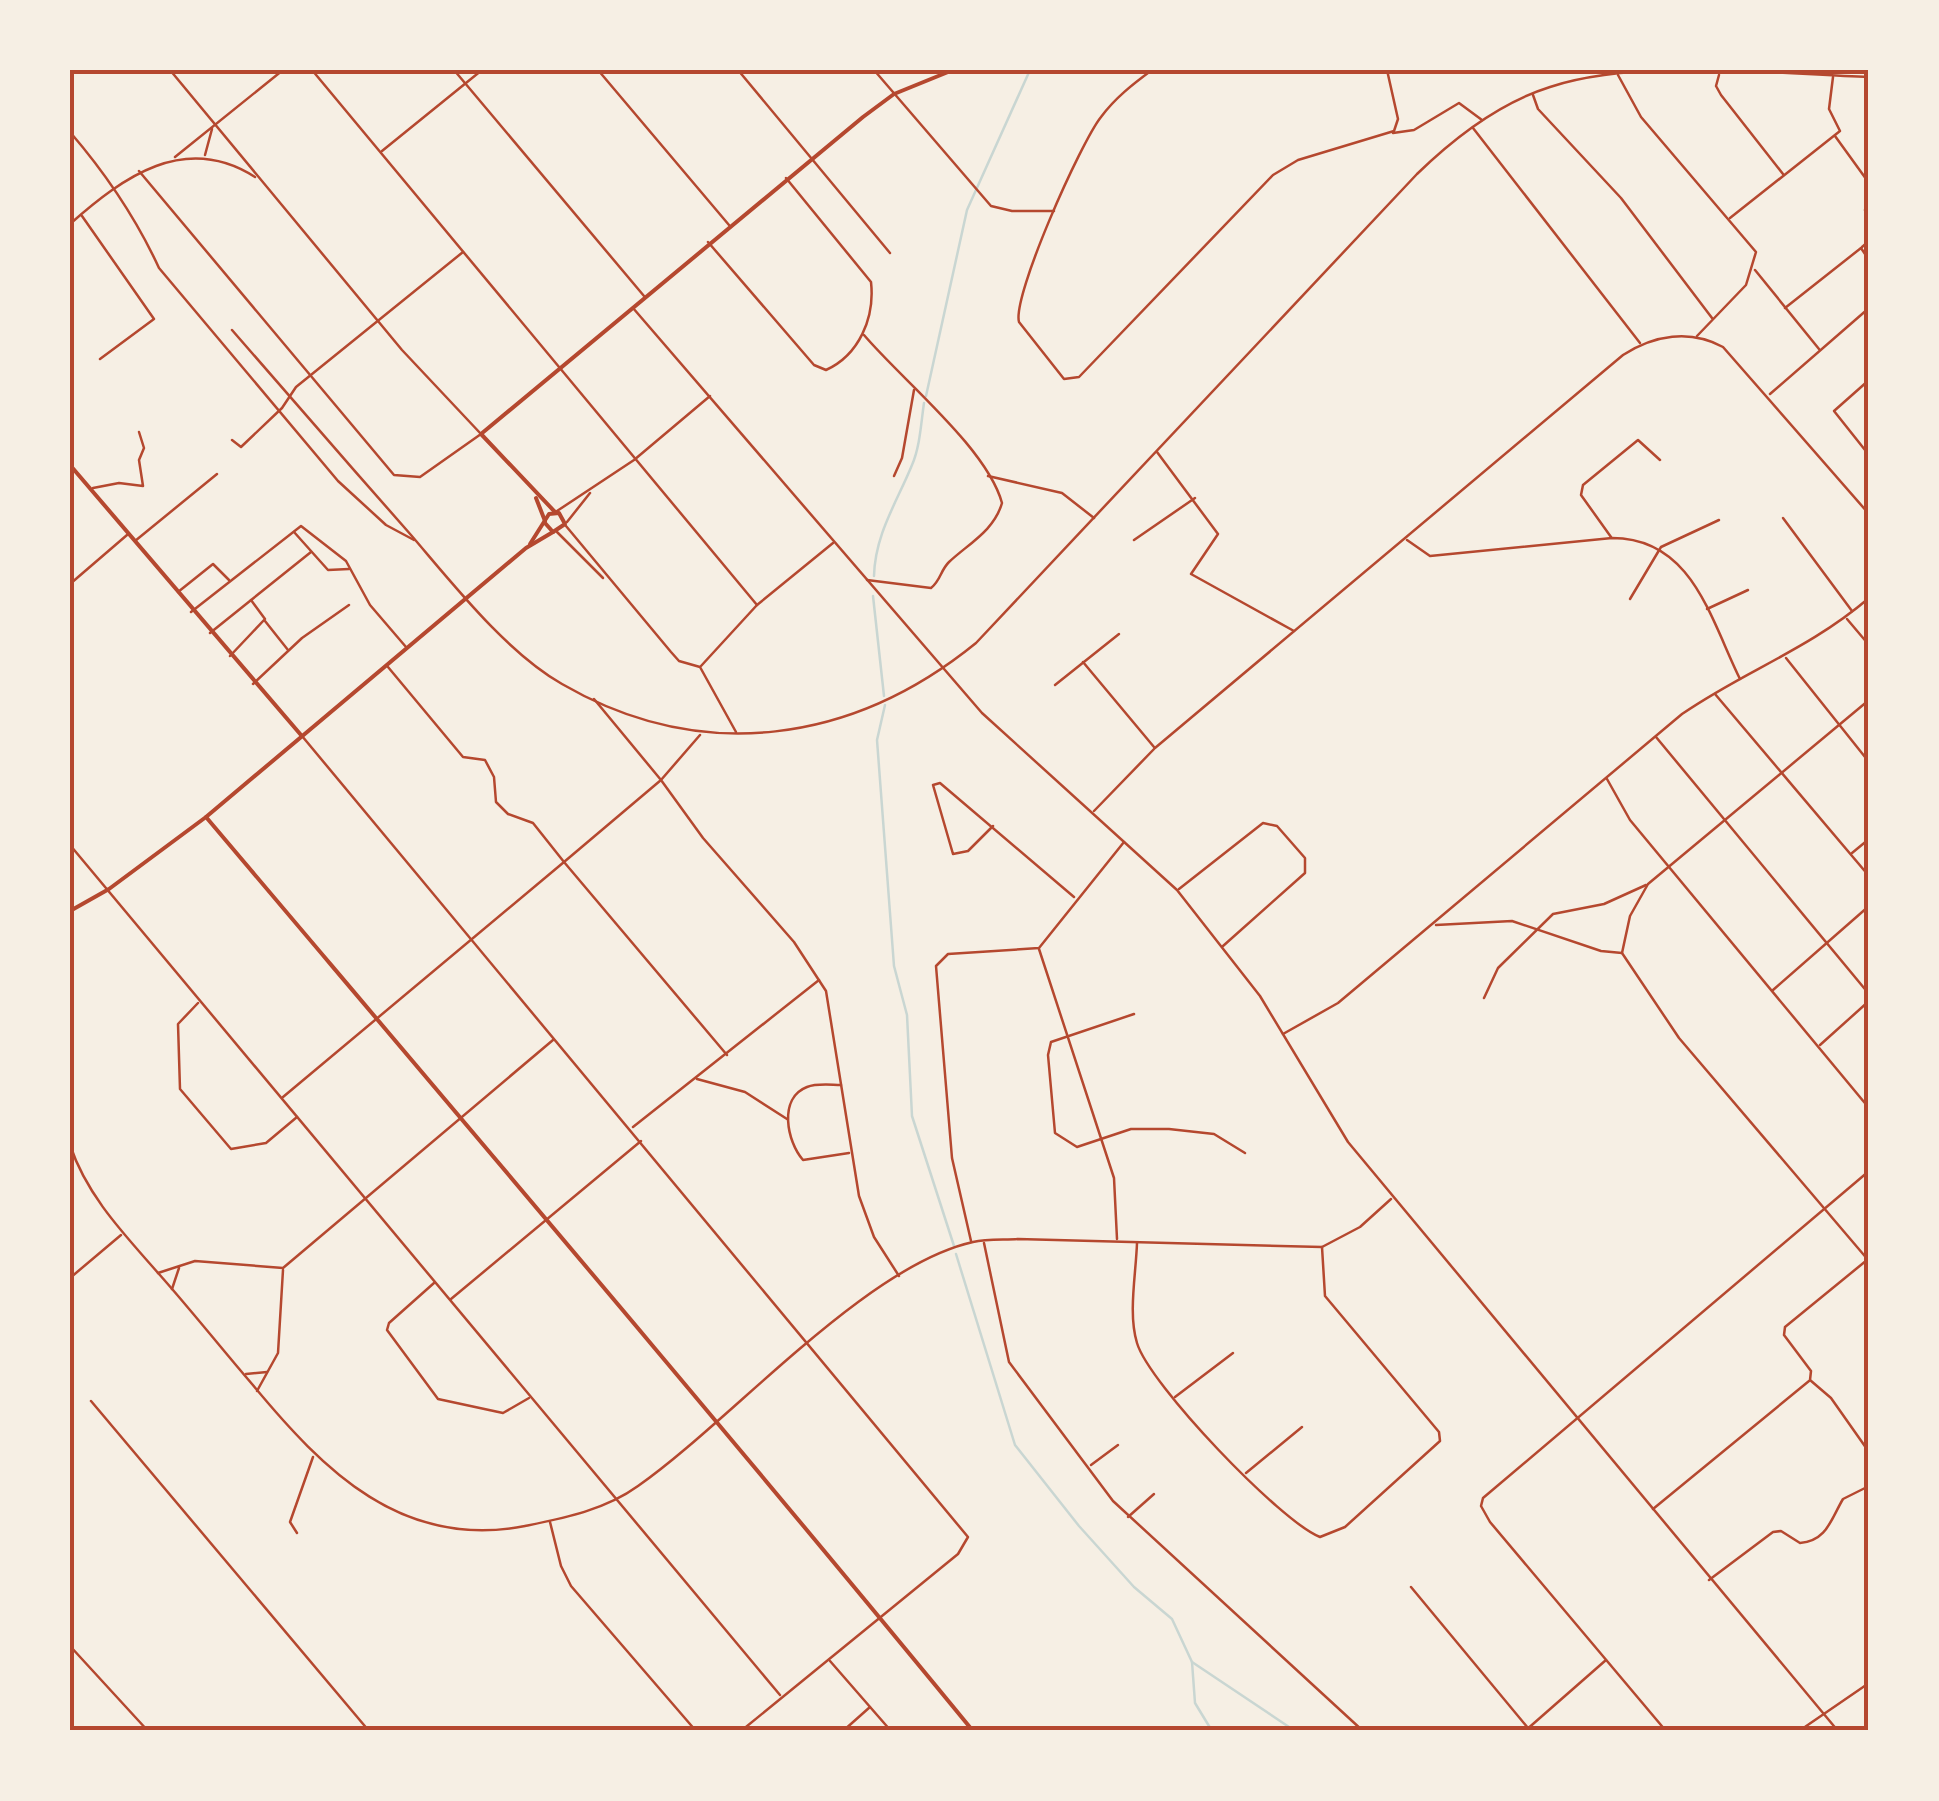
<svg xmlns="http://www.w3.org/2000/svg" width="1939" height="1801" font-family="Helvetica,sans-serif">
<rect width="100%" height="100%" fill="#f6efe4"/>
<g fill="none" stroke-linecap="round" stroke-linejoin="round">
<!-- stream -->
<g stroke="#c9d6d2" stroke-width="2.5">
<path d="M 926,396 L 967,210 L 1030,70"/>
<path d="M 874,576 C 875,534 897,502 912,465 C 920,447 921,423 924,403"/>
<path d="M 873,596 L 884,696"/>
<path d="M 885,705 L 877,740 L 894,966 L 907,1015 L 912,1116 L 954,1246"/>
<path d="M 956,1254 L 1015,1445 L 1079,1526 L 1134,1587 L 1172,1619 L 1192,1662 L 1195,1703 L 1212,1731"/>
<path d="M 1192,1662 L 1295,1731"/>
</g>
<!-- minor -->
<g stroke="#b5482f" stroke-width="2.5">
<path d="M 312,70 L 757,605"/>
<path d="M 454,70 L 644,296"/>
<path d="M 598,70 L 729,225"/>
<path d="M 738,70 L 890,253"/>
<path d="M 874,70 L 991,206 L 1012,211 L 1054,211"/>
<path d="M 1152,70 C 1133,84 1115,98 1101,117 C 1081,142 1012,296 1019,322 L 1064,379 L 1079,377 L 1273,175 L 1298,160 L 1394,131 L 1398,119 L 1387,70"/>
<path d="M 1618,75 L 1641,117 L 1756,252 L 1746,285 L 1697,336"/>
<path d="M 1719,75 L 1716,86 L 1721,95 L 1783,174"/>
<path d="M 1533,95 L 1538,109 L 1621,198 L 1712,318"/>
<path d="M 1473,128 L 1640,343"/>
<path d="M 70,132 C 107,175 136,218 159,268 L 338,481 L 386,525 L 414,540"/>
<path d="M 1393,133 L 1414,130 L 1459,103 L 1482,120"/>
<path d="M 1835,136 L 1869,183"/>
<path d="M 382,151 L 482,70"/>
<path d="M 205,155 L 212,129"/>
<path d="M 175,157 L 283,70"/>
<path d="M 139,171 L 394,475 L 420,477 L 481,434 L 402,350 L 170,70"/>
<path d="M 1869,199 L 1865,210 L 1869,228"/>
<path d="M 82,216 L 154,319 L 100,359"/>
<path d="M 1730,218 L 1840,131 L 1829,109 L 1833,77"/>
<path d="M 70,224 C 123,177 185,132 255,177"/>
<path d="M 708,242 L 814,365 L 826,370 C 859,355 875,318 871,282 L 786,178"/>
<path d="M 1862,247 L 1869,241"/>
<path d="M 1755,270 L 1819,349"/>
<path d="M 633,308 L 982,713 L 1177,890 L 1260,996 L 1348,1142 L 1838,1731"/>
<path d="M 1785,308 L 1861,248 L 1869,260"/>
<path d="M 232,330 C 292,399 351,467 411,535 C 453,584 506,652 562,684 C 702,765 853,743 976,643 L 1417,174 C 1455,137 1499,103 1550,87 C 1638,58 1775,74 1869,77"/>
<path d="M 864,335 C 902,380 987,448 1002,503 C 994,531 968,544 949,562 C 940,571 941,580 931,588 L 867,580"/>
<path d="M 1869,380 L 1834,411 L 1869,455"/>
<path d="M 1770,394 L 1869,308"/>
<path d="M 232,440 L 241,447 L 282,408 L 296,387 L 463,252"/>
<path d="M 1157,452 L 1218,534 L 1191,574 L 1294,631"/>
<path d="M 894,476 L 902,458 L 914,390"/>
<path d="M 988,476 L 1062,493 L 1094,518"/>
<path d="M 93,488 L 119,483 L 143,486 L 139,460 L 144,448 L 139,432"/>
<path d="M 557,511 L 634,460 L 710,396"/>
<path d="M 1783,518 L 1852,611"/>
<path d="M 567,522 L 590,493"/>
<path d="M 566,526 L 671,652 L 679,661 L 700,667 L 736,732"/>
<path d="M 294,532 L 328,570 L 349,569"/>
<path d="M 557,532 L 603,578"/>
<path d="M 1611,537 L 1581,495 L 1583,485 L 1638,440 L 1660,460"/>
<path d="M 1134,540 L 1195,498"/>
<path d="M 1407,540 L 1430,556 L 1612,538 C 1692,538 1710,618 1740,679"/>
<path d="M 135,541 L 217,474"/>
<path d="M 70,584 L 127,535"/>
<path d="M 178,592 L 213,564 L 229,580"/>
<path d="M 1630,599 L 1661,547 L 1719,520"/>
<path d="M 1707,609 L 1748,590"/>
<path d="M 191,612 L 301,526 L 346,561 L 370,605 L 406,647"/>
<path d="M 1847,619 L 1869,645"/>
<path d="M 265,621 L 288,650"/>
<path d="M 210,633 L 311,552"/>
<path d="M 230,656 L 265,619 L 251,600"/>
<path d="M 1786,658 L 1869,762"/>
<path d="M 1083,662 L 1154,747"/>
<path d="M 701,666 L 757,605 L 833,543"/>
<path d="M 388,667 L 463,757 L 485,760 L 494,777 L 496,802 L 508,814 L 533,823 L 564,862 L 661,780 L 594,699"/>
<path d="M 253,684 L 302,638 L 349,605"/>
<path d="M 1055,685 L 1119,634"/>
<path d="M 1715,694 L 1869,876"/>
<path d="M 700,735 L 661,780 L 703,838 L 794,942 L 826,991 L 859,1196 L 874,1237 L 899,1276"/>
<path d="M 302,736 L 968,1537 L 958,1554 L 741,1731"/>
<path d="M 1656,737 L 1869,994"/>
<path d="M 1607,779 L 1630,820 L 1869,1108"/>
<path d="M 1094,811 L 1155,748 L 1623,355 C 1654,335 1690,329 1723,347 L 1869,514"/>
<path d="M 993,826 L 968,851 L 953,854 L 933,785 L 940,783 L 1074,897"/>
<path d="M 70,845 L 780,1695"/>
<path d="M 1852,853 L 1869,839"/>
<path d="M 1179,889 L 1263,823 L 1277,826 L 1305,858 L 1305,873 L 1223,946"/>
<path d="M 1436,925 L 1512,921 L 1601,951 L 1622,953 L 1679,1038 L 1869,1261"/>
<path d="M 1039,949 L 1114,1178 L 1117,1239"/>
<path d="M 1622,953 L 1630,916 L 1648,884 L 1869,700"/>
<path d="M 1773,990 L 1869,906"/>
<path d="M 1484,998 L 1498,968 L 1553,914 L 1604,904 L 1646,885"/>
<path d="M 198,1003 L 178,1024 L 180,1089 L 231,1149 L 266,1143 L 297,1117"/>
<path d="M 1134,1014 L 1051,1042 L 1048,1055 L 1055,1133 L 1077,1147 L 1131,1129 L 1169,1129 L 1214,1134 L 1245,1153"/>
<path d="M 1283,1034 L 1338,1003 L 1682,714 C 1746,670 1808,650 1869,598"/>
<path d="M 1820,1045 L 1869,1001"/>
<path d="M 697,1079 L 745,1092 L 787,1119"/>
<path d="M 841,1085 C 831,1085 817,1083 807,1087 C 778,1098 787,1142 803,1160 L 849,1153"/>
<path d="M 283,1097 L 564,862 L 727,1055"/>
<path d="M 633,1127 L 819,980"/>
<path d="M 70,1145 C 87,1196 124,1234 159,1274 C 191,1310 221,1348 252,1384 C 324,1471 402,1550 525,1526 C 564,1518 605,1510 638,1486 C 731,1421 865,1266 973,1242 C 987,1239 1004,1240 1018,1239 L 1322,1247 L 1360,1227 L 1391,1199"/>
<path d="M 971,1241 L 952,1158 L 936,966 L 948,954 L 1039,948 L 1124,842"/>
<path d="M 984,1243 L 1009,1362 L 1113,1501 L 1363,1731"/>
<path d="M 1137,1243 C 1136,1274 1128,1314 1137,1343 C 1149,1384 1281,1522 1320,1537 L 1345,1527 L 1440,1441 L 1439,1432 L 1325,1296 L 1322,1247"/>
<path d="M 1867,1260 L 1785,1327 L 1784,1335 L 1811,1371 L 1810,1380 L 1831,1398 L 1869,1452"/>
<path d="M 158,1273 L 195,1261 L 283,1268 L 553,1040"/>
<path d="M 70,1278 L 121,1235"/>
<path d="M 434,1283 L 389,1323 L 387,1330 L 438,1399 L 503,1413 L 529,1398"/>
<path d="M 172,1289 L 179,1268"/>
<path d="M 451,1299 L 641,1141"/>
<path d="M 246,1374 L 267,1372"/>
<path d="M 257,1391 L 278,1353 L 283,1270"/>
<path d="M 1175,1397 L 1233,1353"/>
<path d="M 91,1401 L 369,1731"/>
<path d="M 1091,1465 L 1118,1445"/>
<path d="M 1246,1473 L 1302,1427"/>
<path d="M 1653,1509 L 1809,1381"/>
<path d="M 1128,1517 L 1154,1494"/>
<path d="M 550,1522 L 561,1566 L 571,1586 L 696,1731"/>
<path d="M 297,1533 L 290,1522 L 313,1457"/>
<path d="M 1709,1580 L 1773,1532 L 1781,1531 L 1800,1543 C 1827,1541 1831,1519 1843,1499 L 1869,1486"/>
<path d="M 1411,1587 L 1528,1728"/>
<path d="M 70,1646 L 148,1731"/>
<path d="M 830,1661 L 891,1731"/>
<path d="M 843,1731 L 870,1707"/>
<path d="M 1525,1731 L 1606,1660"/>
<path d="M 1666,1731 L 1490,1522 L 1481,1506 L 1483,1498 L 1869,1171"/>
<path d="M 1799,1731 L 1869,1683"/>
</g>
<!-- tertiary -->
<g stroke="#b5482f" stroke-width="4">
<path d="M 70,465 L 301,735"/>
<path d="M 206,817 C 463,1121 721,1424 973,1731"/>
</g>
<!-- secondary -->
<g stroke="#b5482f" stroke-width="4">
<path d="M 536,498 L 545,521"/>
<path d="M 555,512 L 481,434 L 863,117 L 894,94 L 953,70"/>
<path d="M 530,544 L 549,514 L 559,513 L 565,524 L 553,532 L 545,523"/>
<path d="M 70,911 L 109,889 L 206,817 L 526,548 L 553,532"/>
</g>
</g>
<!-- border -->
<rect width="1939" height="1801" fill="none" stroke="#f6efe4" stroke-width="145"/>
<rect x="72" y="72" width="1794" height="1656" fill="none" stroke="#b5482f" stroke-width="4"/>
</svg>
